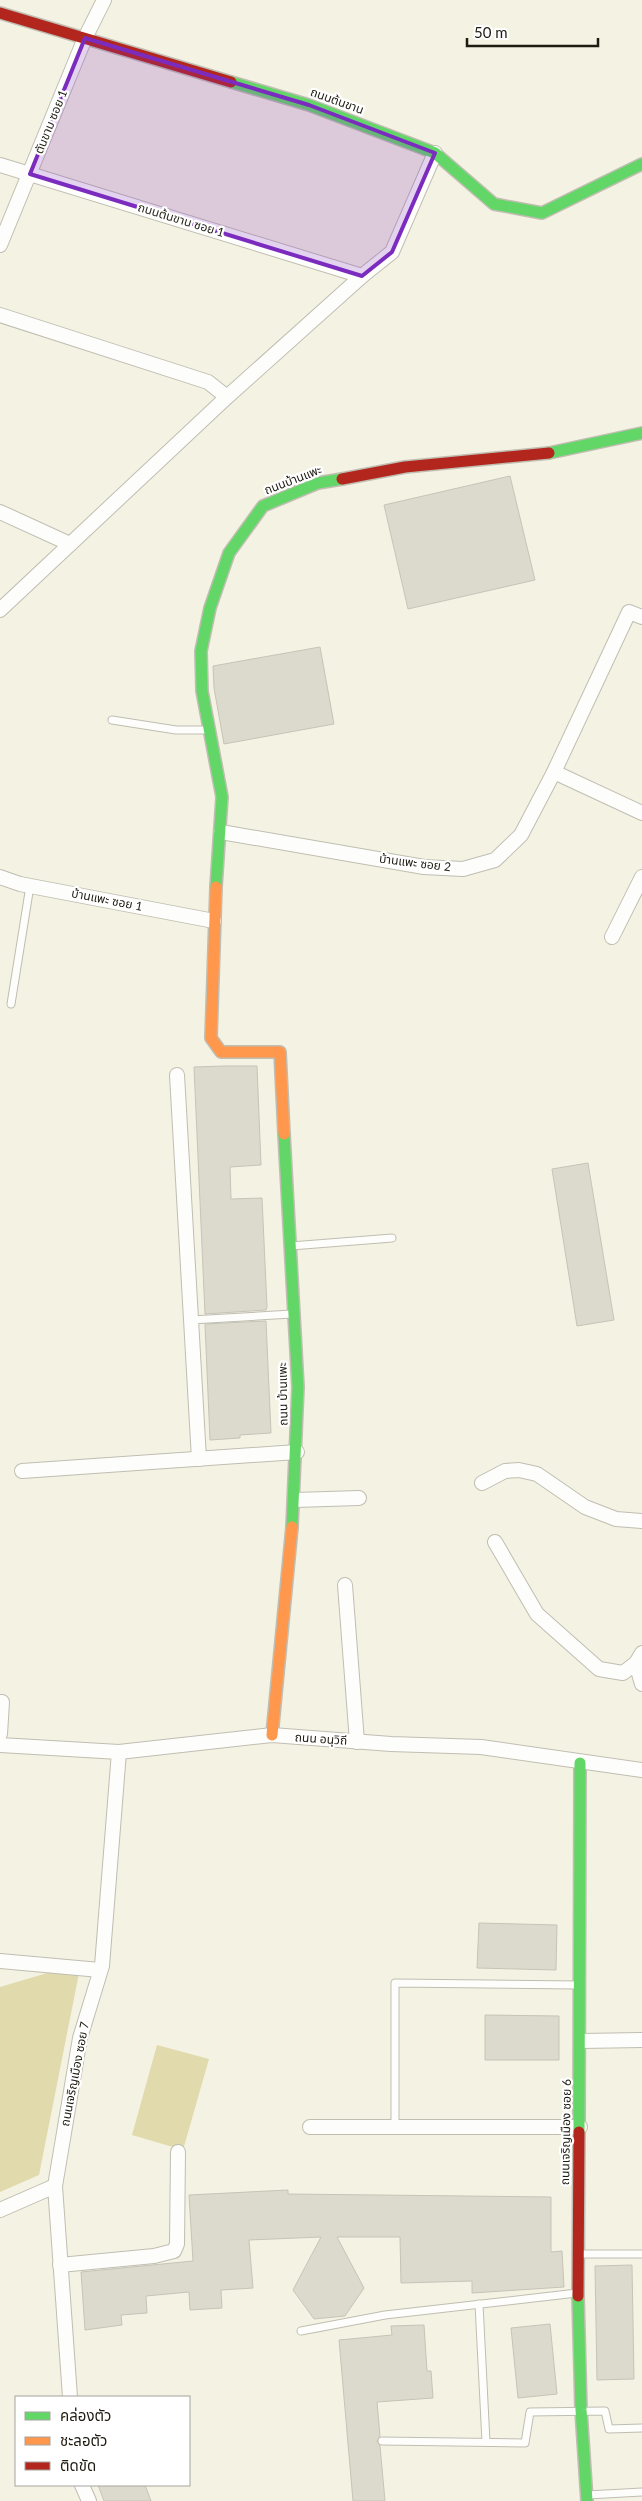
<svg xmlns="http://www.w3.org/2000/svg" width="642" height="2501" font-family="Lato,'Noto Sans Thai',sans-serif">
<rect width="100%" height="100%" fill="#f4f2e2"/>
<!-- green -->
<g fill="#e1daac">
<path d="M 81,1963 L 39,2175 L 0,2192 L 0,1987 Z"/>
<path d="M 157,2045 L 209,2059 L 183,2150 L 132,2135 Z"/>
</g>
<!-- building -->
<g fill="#dcdacd" stroke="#c5c4b7">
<path d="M 510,476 L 535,580 L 408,609 L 384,505 Z"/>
<path d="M 320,647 L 334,724 L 224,744 L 214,688 L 213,666 Z"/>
<path d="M 224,1066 L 257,1066 L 261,1165 L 230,1167 L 231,1199 L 262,1198 L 267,1307 L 266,1310 L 205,1314 L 194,1067 Z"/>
<path d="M 588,1163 L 614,1320 L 577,1326 L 552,1169 Z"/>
<path d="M 266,1321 L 271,1433 L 240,1435 L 240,1438 L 210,1440 L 205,1324 Z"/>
<path d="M 479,1923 L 557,1925 L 556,1970 L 477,1968 Z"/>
<path d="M 485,2015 L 559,2016 L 559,2060 L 485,2060 Z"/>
<path d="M 288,2190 L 288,2194 L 551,2197 L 551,2252 L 562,2251 L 564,2287 L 472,2293 L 472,2281 L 401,2283 L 400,2237 L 337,2237 L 364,2288 L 345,2316 L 314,2319 L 293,2290 L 321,2237 L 249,2240 L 253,2288 L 221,2290 L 222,2308 L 190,2310 L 189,2292 L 146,2296 L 147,2313 L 121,2315 L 122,2325 L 85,2330 L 81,2272 L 193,2261 L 189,2195 Z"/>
<path d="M 632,2265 L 634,2379 L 597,2380 L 595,2266 Z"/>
<path d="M 550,2324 L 557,2394 L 518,2398 L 511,2328 Z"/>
<path d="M 424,2325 L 427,2371 L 431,2371 L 433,2398 L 377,2402 L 380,2436 L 377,2441 L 380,2446 L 385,2501 L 353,2501 L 339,2340 L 392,2335 L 391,2326 Z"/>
<path d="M 98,2485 L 145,2485 L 151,2501 L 104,2501 Z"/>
</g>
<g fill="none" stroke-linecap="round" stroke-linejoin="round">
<defs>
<g id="lane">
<path d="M 112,720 L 176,730 L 206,730"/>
<path d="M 11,1004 L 30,886"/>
<path d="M 291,1246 L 392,1238"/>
<path d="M 191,1320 L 292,1314"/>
<path d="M 395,2128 L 395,1983 L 578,1985"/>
<path d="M 580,2254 L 642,2254"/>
<path d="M 479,2304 L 486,2442"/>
<path d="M 301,2331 L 385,2315 L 577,2293"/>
<path d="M 382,2441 L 525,2443 L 530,2412 L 605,2411 L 609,2429 L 642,2428"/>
<path d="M 587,2495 L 642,2492"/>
</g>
<g id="street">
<path d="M 0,165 L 362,276"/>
<path d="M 0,245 L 85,38 L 104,0"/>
<path d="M 0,315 L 208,382 L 227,397"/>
<path d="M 0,512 L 70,544"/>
<path d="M 0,610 L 227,397 L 362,276 L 392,252 L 435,153"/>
<path d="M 554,772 L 642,813"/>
<path d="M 221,832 L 424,867 L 463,869 L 495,860 L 521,835 L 554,772 L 629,612 L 642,617"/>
<path d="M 0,877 L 20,884 L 214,921"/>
<path d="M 612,937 L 642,877"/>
<path d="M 177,1075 L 199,1459"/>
<path d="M 22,1471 L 297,1452"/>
<path d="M 482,1483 L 505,1471 L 519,1470 L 537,1474 L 585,1507 L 616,1519 L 642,1521"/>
<path d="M 295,1500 L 359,1498"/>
<path d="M 495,1542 L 537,1614 L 599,1669 L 623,1673 L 636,1663 L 642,1653"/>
<path d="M 345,1585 L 357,1742"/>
<path d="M 636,1663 L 642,1684"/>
<path d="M 0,1702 L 2,1702 L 0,1734"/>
<path d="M 0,1745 L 119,1752 L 272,1735 L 391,1744 L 481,1747 L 642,1770"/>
<path d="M 0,1961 L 100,1970"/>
<path d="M 581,2041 L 642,2040"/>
<path d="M 310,2127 L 580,2127"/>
<path d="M 0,2210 L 55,2186"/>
<path d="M 60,2265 L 154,2256 L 174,2251 L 177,2244 L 178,2152"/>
<path d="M 70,2397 L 55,2186 L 80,2038 L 102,1966 L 119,1752"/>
<path d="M 82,2485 L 89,2501"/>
</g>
<g id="fast">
<path d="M 231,82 L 309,105 L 435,153 L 494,204 L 542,213 L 642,164"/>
<path d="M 549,453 L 642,433"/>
<path d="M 216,887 L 222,797 L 202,691 L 201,651 L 210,608 L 229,553 L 263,506 L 318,483 L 342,479"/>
<path d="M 284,1134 L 298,1387 L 292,1527"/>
<path d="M 579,2132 L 580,1763"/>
<path d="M 578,2296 L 581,2410 L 587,2501"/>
</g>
<g id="slow">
<path d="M 216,887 L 211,1038 L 221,1052 L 280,1052 L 284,1134"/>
<path d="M 272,1735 L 292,1527"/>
</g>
<g id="jam">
<path d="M 0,13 L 231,82"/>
<path d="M 342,479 L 405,467 L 549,453"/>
<path d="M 578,2296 L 579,2132"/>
</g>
</defs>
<!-- lane casing -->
<use href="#lane" stroke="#c0beb2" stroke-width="9"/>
<!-- street casing -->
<use href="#street" stroke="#c0beb2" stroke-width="16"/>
<!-- fast casing -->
<use href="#fast" stroke="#c0beb2" stroke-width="14"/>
<!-- slow casing -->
<use href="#slow" stroke="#c0beb2" stroke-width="14"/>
<!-- jam casing -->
<use href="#jam" stroke="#c0beb2" stroke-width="14"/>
<!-- lane -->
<use href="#lane" stroke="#fdfdfb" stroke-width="7"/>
<!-- street -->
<use href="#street" stroke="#fdfdfb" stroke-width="14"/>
<!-- fast -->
<use href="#fast" stroke="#63d668" stroke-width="11"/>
<!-- slow -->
<use href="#slow" stroke="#ff974d" stroke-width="11"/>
<!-- jam -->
<use href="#jam" stroke="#b3261e" stroke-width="11"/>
</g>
<!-- marked area -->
<path fill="#7b2cbf" fill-opacity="0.2" stroke="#7b2cbf" stroke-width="4" stroke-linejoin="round" d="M 85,38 L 309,105 L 435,153 L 392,252 L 362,276 L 30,174 Z"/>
<g text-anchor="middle" stroke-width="4.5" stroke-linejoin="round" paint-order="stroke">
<!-- street labels -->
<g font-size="12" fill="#1e1c12" stroke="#fff">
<text transform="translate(337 101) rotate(20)" y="4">ถนนต้นขาน</text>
<text transform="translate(51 122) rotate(-68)" y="4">ตันขาม ซอย 1</text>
<text transform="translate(181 220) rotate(17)" y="4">ถนนต้นขาน ซอย 1</text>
<text transform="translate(293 480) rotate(-21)" y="4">ถนนบ้านแพะ</text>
<text transform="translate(415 863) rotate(7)" y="4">บ้านแพะ ซอย 2</text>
<text transform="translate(107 900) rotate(11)" y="4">บ้านแพะ ซอย 1</text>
<text transform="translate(283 1394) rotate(-91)" y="4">ถนน บ้านแพะ</text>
<text transform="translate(321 1739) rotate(4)" y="4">ถนน อนุวิถี</text>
<text transform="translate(75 2074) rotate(-79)" y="4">ถนนเจริญเมือง ซอย 7</text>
<text transform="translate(566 2132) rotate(-89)" y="4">ถนนเจริญเมือง ซอย 6</text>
</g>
</g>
<!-- legend -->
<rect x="15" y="2396" width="175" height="90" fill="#ffffff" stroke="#a5a4a0"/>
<rect x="25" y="2412" width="25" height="8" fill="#63d668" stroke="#a5a4a0"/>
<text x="60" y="2421" font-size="15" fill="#1e1c12">คล่องตัว</text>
<rect x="25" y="2437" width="25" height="8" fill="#ff974d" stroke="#a5a4a0"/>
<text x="60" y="2446" font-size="15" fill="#1e1c12">ชะลอตัว</text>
<rect x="25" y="2462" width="25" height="8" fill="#b3261e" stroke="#a5a4a0"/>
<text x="60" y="2471" font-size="15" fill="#1e1c12">ติดขัด</text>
<!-- scale -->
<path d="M467 38v8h131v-8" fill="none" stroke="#1e1c12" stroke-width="2.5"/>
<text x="474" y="38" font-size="15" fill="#1e1c12" stroke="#ffffff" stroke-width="4" paint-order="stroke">50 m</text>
</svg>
